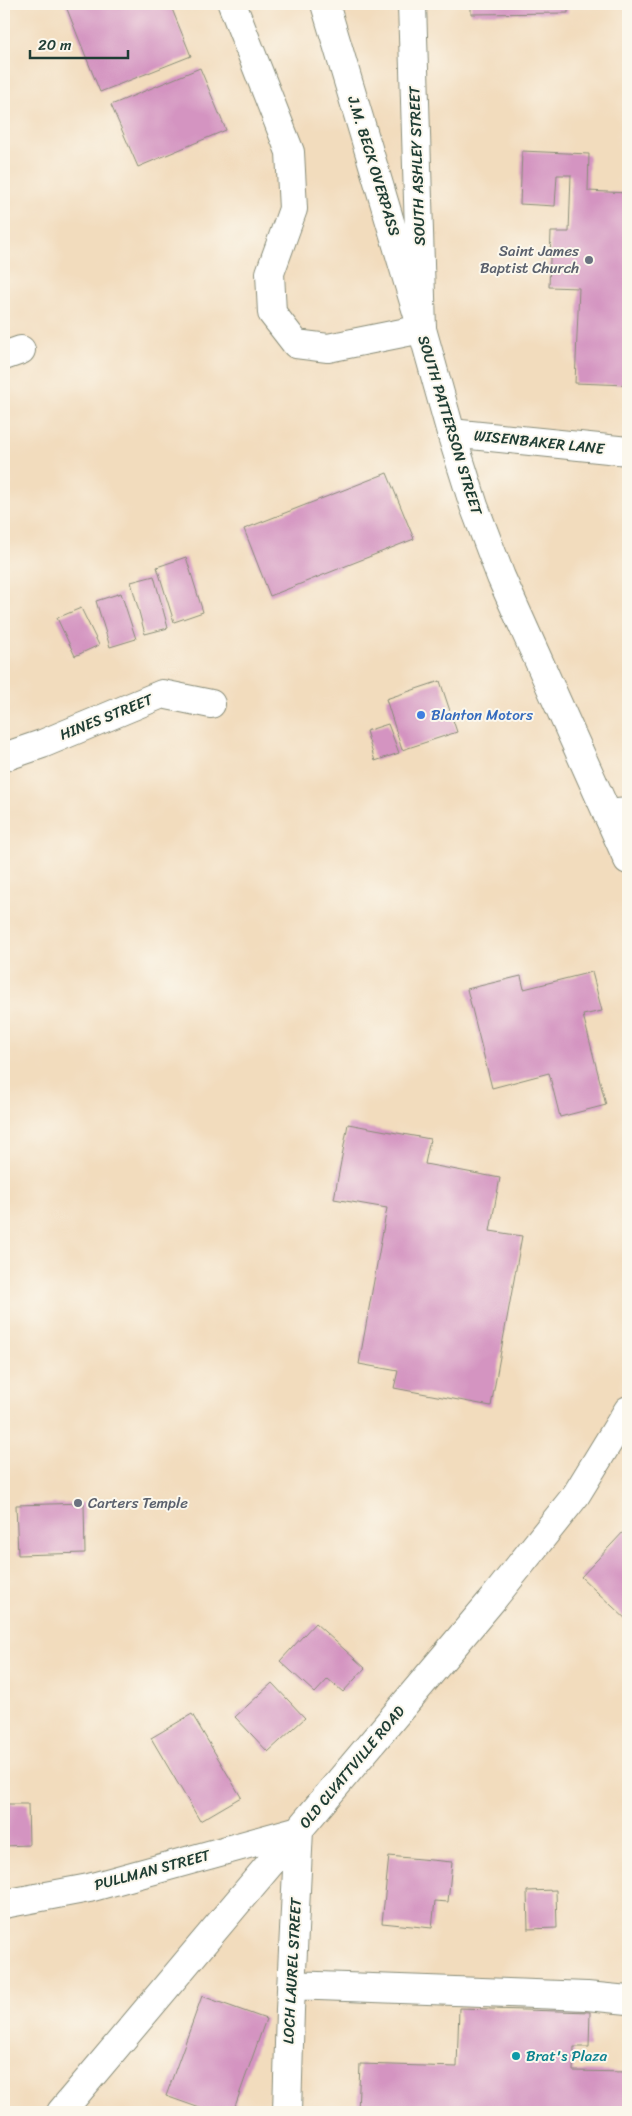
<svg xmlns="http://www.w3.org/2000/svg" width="632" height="2116" font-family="Sriracha,sans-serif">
	<rect width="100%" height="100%" fill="#fbf7ec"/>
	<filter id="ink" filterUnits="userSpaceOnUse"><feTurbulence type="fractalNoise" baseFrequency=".02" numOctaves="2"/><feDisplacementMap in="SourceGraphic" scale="10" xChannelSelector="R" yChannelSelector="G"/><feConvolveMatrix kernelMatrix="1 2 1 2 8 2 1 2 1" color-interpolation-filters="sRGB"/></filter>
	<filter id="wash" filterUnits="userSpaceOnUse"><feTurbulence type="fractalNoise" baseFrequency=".0096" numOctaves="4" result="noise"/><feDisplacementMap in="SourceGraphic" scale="20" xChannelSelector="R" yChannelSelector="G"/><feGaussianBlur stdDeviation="1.12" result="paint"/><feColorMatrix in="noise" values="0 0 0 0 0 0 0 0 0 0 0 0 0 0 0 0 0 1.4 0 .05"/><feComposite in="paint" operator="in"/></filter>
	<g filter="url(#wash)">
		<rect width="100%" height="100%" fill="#f2dcbd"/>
		<g id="blocks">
			<path fill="#d494c1" d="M65 4H170L191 56 100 92Z
				M471 4H568V13L471 14Z
				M200 68 226 130 138 167 111 105Z
				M522 151 589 154 588 191 628 193V385L575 383 579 288 549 287 551 232H569L571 175H557L555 206 520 204Z
				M387 473 414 539 270 596 244 529Z
				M186 557 203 612 174 622 157 567Z
				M154 576 168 628 145 634 131 582Z
				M121 593 136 639 110 647 96 601Z
				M81 608 99 645 75 656 57 618Z
				M440 681 457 732 402 750 386 699Z
				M388 724 399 753 375 761 366 731Z
				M592 972 602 1011 583 1015 606 1105 560 1117 549 1073 492 1088 467 989 521 976 524 989Z
				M348 1124 430 1139 425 1164 500 1178 490 1231 522 1236 491 1406 394 1388 398 1371 359 1364 387 1208 334 1199Z
				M84 1503 85 1553 18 1555 16 1505Z
				M625 1530 628 1533V1621L581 1577Z
				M315 1623 365 1668 343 1692 328 1679 315 1693 280 1661Z
				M272 1683 305 1718 268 1752 235 1717Z
				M192 1714 241 1797 200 1821 151 1738Z
				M4 1804H28L29 1845 4 1846Z
				M389 1856 452 1862 448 1902 435 1901 432 1928 382 1923Z
				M556 1890 557 1928 528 1929 527 1891Z
				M202 1996 266 2019 233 2112H211L166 2096Z
				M459 2008 590 2012 589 2047H574L573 2071 628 2072V2112H358L360 2064 457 2067Z"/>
		</g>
	</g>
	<g filter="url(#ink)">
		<use href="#blocks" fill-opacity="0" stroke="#888c78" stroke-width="1"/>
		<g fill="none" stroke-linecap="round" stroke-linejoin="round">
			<defs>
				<path id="minor" d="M232 4 290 152 293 209 270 273 272 313 296 344 328 348 422 329 412 4
					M4 356 21 350
					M451 433 628 451
					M4 757 42 744 162 694 211 704
					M607 814 628 812
					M4 1904 89 1888 299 1830 290 2010 287 2112
					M291 1985 587 1996 628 2000
					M61 2112 493 1599 576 1495 628 1410"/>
				<path id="major" d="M325 4 422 329 451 433 474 506 501 577 628 860"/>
			</defs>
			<use href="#minor" stroke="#888c78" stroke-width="30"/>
			<use href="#major" stroke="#888c78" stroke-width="30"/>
			<use href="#minor" stroke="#fff" stroke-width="28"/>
			<use href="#major" stroke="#fff" stroke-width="28"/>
		</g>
	</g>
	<g fill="#6b7280" stroke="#fbf7ec" stroke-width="2">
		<circle cx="589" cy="260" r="5"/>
		<circle cx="78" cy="1503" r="5"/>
	</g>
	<circle fill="#3f7fe0" stroke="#fbf7ec" stroke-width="2" cx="421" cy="715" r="5"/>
	<circle fill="#0f9aa8" stroke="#fbf7ec" stroke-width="2" cx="516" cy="2056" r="5"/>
	<g text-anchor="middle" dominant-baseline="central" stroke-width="4" stroke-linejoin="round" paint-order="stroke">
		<g font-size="15" fill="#1f3d34" stroke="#fbf7ec">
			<text transform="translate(374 166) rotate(73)">J.M. BECK OVERPASS</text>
			<text transform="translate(417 166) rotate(-92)">SOUTH ASHLEY STREET</text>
			<text transform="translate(450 425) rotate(73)">SOUTH PATTERSON STREET</text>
			<text transform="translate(539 442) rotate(6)">WISENBAKER LANE</text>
			<text transform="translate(106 717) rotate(-22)">HINES STREET</text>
			<text transform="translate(352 1767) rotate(-50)">OLD CLYATTVILLE ROAD</text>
			<text transform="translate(152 1870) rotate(-15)">PULLMAN STREET</text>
			<text transform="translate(292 1971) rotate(-87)">LOCH LAUREL STREET</text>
		</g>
		<g font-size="15" fill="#5b616d" stroke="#fbf7ec" text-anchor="end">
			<text x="579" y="251">Saint James<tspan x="579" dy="17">Baptist Church</tspan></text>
			<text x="88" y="1503" text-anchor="start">Carters Temple</text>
		</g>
		<g font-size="15" fill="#366cbe" stroke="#fbf7ec" text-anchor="start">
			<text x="431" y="715">Blanton Motors</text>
		</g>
		<g font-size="15" fill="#0d838f" stroke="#fbf7ec" text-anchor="start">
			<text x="526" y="2056">Brat's Plaza</text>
		</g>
	</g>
	<rect width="632" height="2116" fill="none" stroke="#fbf7ec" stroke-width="20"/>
	<path d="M30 50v8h98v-8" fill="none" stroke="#1f3d34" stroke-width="2.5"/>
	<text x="38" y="50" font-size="15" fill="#1f3d34" stroke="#fbf7ec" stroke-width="4" paint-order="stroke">20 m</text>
</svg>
